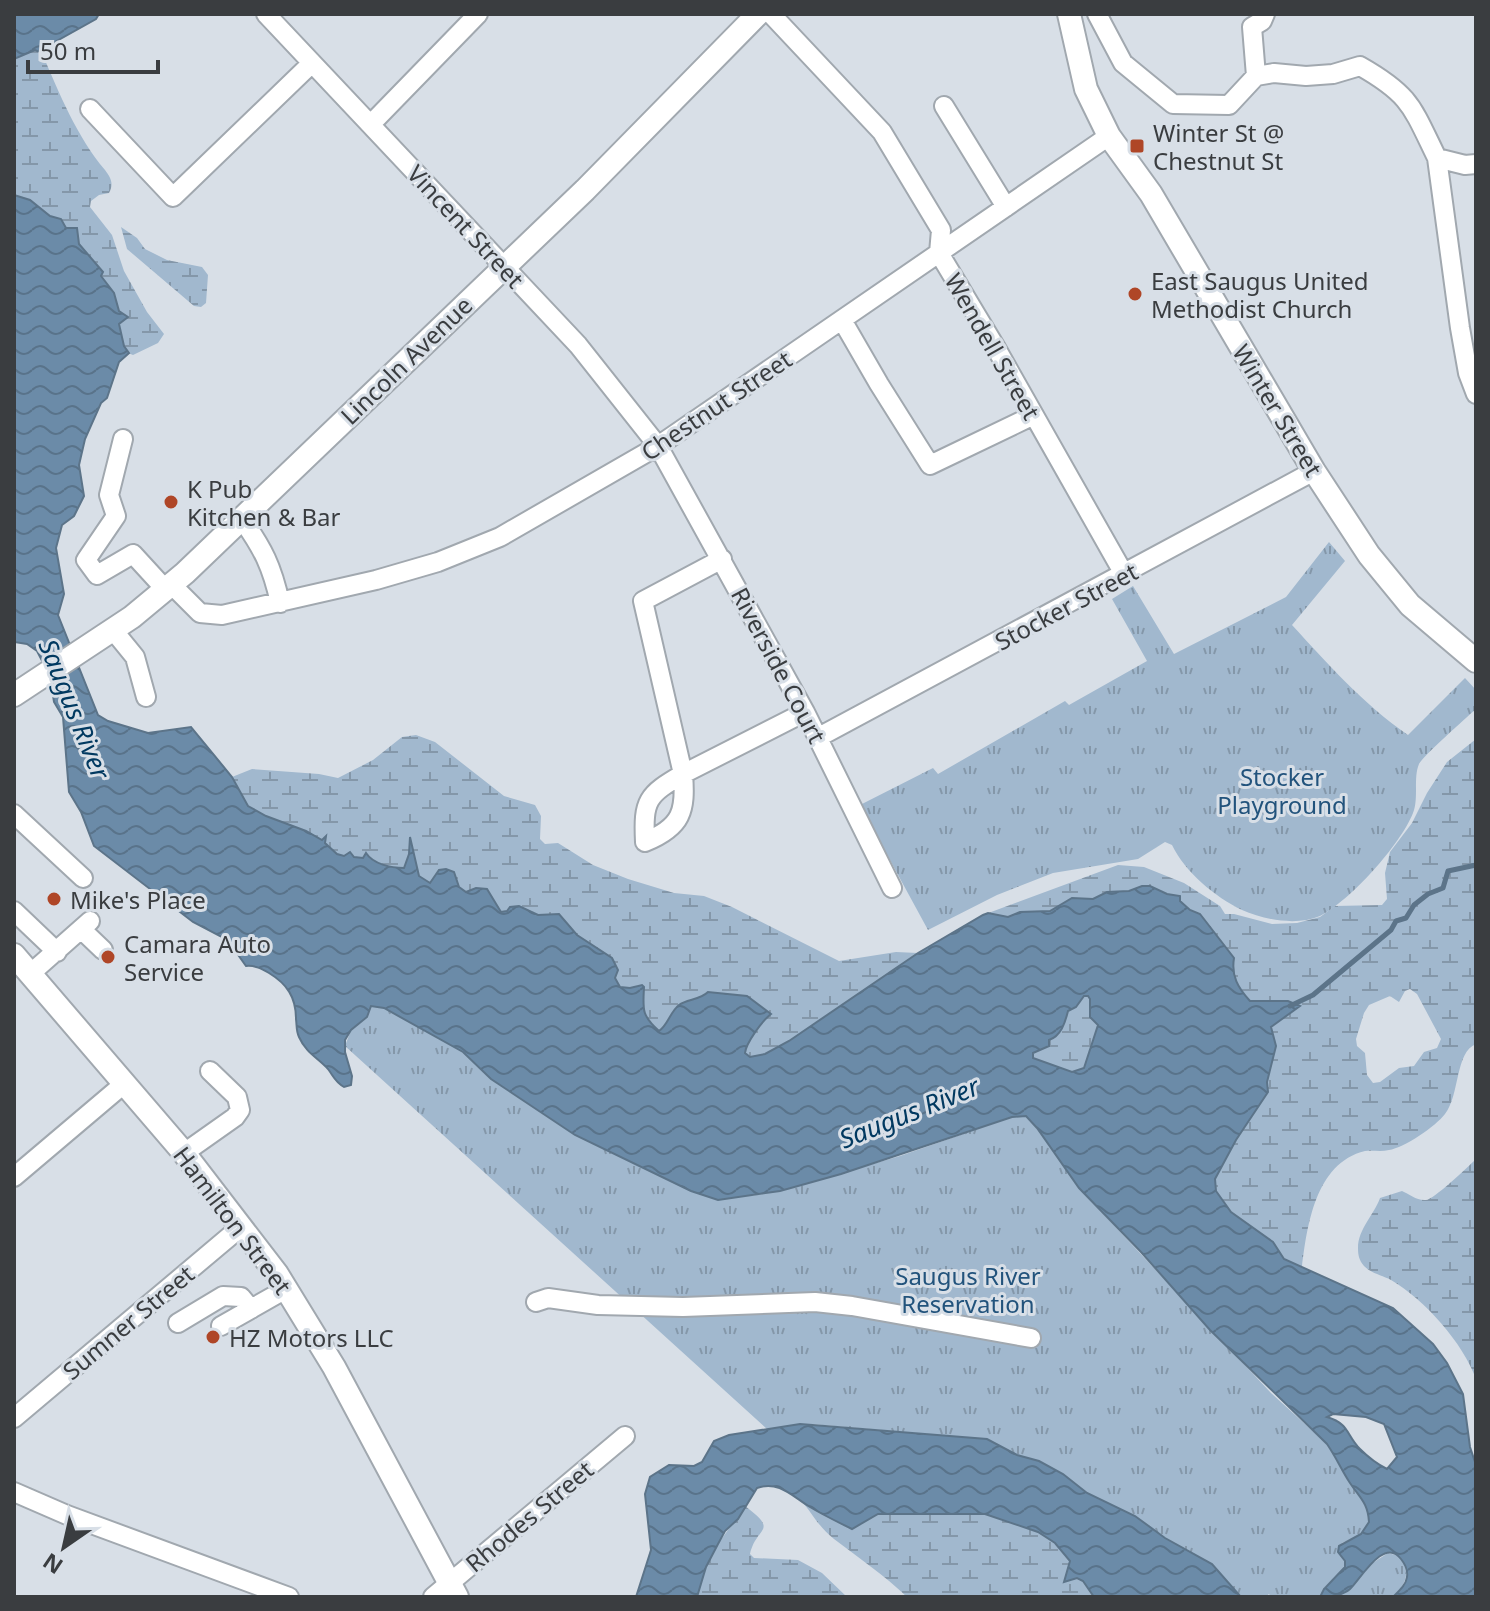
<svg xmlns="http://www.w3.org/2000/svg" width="1490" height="1611" font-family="'Noto Sans',sans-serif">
	<defs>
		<pattern id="wetland-marsh" width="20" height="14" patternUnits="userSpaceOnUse" patternTransform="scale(2)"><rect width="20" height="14" fill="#a1b8ce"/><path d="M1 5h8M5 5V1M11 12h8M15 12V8" fill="none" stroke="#8497a9"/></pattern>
		<pattern id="park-tufts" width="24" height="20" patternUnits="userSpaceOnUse" patternTransform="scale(2)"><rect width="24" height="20" fill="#a1b8ce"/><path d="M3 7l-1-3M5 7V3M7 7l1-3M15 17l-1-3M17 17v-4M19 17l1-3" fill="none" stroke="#8497a9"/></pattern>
		<pattern id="water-waves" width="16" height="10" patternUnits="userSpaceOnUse" patternTransform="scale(2)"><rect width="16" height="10" fill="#6b8ba8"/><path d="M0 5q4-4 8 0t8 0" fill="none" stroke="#59738a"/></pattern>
	</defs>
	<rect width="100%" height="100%" fill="#d8dfe7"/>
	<path fill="url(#wetland-marsh)" fill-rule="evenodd" d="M14 14H99L96 19 59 39 52 48 42 53C59 93 77 137 105 170 111 178 114 184 109 193L99 195 91 201 90 207 112 235 124 271 147 312 164 334 158 343 133 355 14 307Z
		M121 227 137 238 145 249 167 260 202 267 208 275 206 303 201 307 194 306 127 249Z
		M191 727 232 777 252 769 319 774 338 778 373 760 402 737 416 735 435 742 504 796 535 805 541 816 540 839 545 844 558 843 593 865 628 879 674 893 704 896 732 907 839 961 896 952 918 953 983 915 1118 865 1144 867 1184 883 1220 906 1225 914H1234L1272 924 1297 923 1320 917 1335 906 1382 905 1387 899 1385 873 1390 852 1412 823 1427 793 1447 762 1476 739V1044C1455 1052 1460 1095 1445 1114 1436 1126 1404 1148 1389 1150 1381 1152 1373 1150 1365 1151 1315 1163 1307 1227 1302 1267L1258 1250 1095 1077 789 1101 376 882 129 764 187 732ZM1410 989 1417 994 1441 1039 1437 1048 1424 1052 1414 1066 1399 1068 1380 1082 1373 1083 1367 1075 1365 1053 1357 1046 1356 1039 1364 1013 1369 1005 1390 996 1399 1002 1405 991Z
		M1476 1159V1379C1463 1343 1425 1300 1391 1280 1382 1275 1372 1274 1364 1266 1359 1260 1358 1255 1358 1248 1358 1229 1374 1215 1380 1198L1402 1191C1409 1194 1417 1201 1426 1200 1433 1200 1468 1167 1476 1159Z
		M768 1485 1019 1517 1137 1597H907C884 1575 859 1558 834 1539 807 1518 809 1492 768 1485Z
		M745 1506C780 1532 756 1526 750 1554L754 1558 798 1560 822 1573 847 1597H697L706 1567 718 1544Z"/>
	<path fill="url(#park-tufts)" d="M1329 542 1345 561 1292 625C1328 664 1363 704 1408 735L1465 678 1476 690V709C1466 718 1423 756 1419 764 1413 778 1419 798 1413 813 1401 844 1350 901 1320 916 1297 926 1264 920 1242 910 1215 897 1185 872 1172 845L1165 842 1138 859 1053 873 997 895 928 930 860 805 933 768 938 774 1065 701 1069 705 1147 661 1112 599 1133 586 1174 654 1286 597Z
		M371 1006 384 1008 463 1052 491 1079 575 1135 691 1191 750 1196 780 1191 900 1156 1012 1117 1026 1116 1037 1128 1079 1188 1271 1393 1327 1444 1342 1466 1349 1482 1366 1503 1368 1511 1369 1522 1365 1529 1361 1534 1342 1543 1340 1555 1345 1561V1567L1324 1588 1320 1597H1275L1268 1594 1269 1597H1241L1212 1564 1165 1538 1135 1516 1087 1493 1063 1474 1039 1461 1017 1455 987 1439 811 1424 767 1429 345 1046 351 1030 367 1017Z
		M1388 1553 1399 1556C1411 1572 1407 1583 1393 1597H1333L1348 1591 1362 1570Z"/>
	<path fill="url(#water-waves)" stroke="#5c7489" stroke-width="2" fill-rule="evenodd" d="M14 14H99L96 19 55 42 52 48 42 53 35 50 14 59Z
		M14 195 30 200 50 216 61 219 66 228H77L79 244 103 272 101 276 114 293 119 311 128 317 119 324 124 346 129 353 119 362 107 398 101 403 85 439 79 465 84 496 74 516 62 525 56 548 64 594 58 615 98 715 108 721 148 733 191 727 232 777 248 806 266 816 306 831 322 840 326 836 325 843 337 854 344 856 350 852 354 857 363 858 366 853C373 864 391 868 404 868L409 854 410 837 419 876 430 883 439 870 446 869 454 872 459 887 466 892 476 888 487 889 501 912 507 911 510 907 519 906 538 915 559 914 577 935 612 958 618 970 615 978 620 987 630 988 642 985 644 987C643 1009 641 1015 659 1031 668 1025 670 1012 679 1005 687 999 700 1000 708 992L747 996 771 1014C762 1021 746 1043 745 1053L750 1057 765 1054 789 1041 918 953 983 915 988 913 1008 917 1020 912 1050 911 1072 898 1093 899 1107 892 1129 891 1142 886H1150L1167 894 1180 896V901L1190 910 1200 914 1234 958C1231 976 1238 988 1250 1001H1288L1300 1006 1271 1027 1276 1046 1267 1082 1268 1092 1236 1140 1215 1179 1216 1191 1231 1212 1273 1242 1284 1259 1393 1308 1433 1344 1447 1363 1463 1394 1470 1447 1476 1465V1597H1393C1399 1591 1406 1585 1407 1577 1408 1570 1405 1564 1401 1559 1384 1536 1360 1580 1350 1589 1342 1596 1330 1597 1320 1597L1324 1589 1345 1567V1561L1338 1552 1339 1546 1361 1534 1369 1522C1368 1503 1360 1498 1350 1483 1342 1471 1336 1457 1327 1444L1210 1330 1141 1252 1079 1188 1037 1128 1026 1116 1012 1117 841 1174 780 1191 718 1200 691 1191 575 1135 491 1079 463 1052 384 1008 371 1006 367 1017 351 1030 345 1040V1052L352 1076 351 1085 344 1087C335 1082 334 1077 328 1069 318 1058 306 1053 299 1037 296 1031 297 1026 296 1019 296 997 287 984 269 973 262 969 255 965 246 966L231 945 222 937 193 922 94 846 81 812 69 792 63 717 54 702 50 676 37 651 27 644 14 642ZM1084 996H1088L1090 999V1017L1098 1025 1084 1068 1072 1072 1033 1058V1053L1049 1046V1040C1061 1036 1065 1023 1068 1011L1076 1007ZM1333 1414 1366 1417 1384 1424 1397 1457 1387 1469C1377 1464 1368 1457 1360 1449 1346 1435 1350 1424 1327 1417Z
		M800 1424 987 1439 1017 1455 1039 1461 1063 1474 1087 1493 1135 1516 1165 1538 1212 1564 1241 1597H1094L1083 1581 1077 1578 1064 1582 1070 1561 1055 1543 1038 1532 985 1514H878L852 1529C838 1522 823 1515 810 1507 793 1497 779 1480 757 1488L738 1519 725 1531 718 1544 706 1567 697 1597H636L651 1550 645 1494 650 1477 669 1465 694 1466 702 1462 714 1441 729 1435Z"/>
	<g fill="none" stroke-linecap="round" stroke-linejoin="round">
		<path stroke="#5c7489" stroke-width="5" d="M1290 1006 1313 995 1391 930 1396 921 1406 918 1414 905 1428 894 1443 888 1448 871 1476 865"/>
		<defs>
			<path id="minor" d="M266 14 578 345 658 446 805 712 892 888
				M771 14 882 132 941 230 939 253 996 348 1124 574
				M1097 14 1123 63 1173 104 1229 105 1256 76 1274 73 1306 76 1333 74 1360 66C1411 95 1412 107 1437 158L1465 165 1476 164
				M1256 76 1252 27 1262 21 1265 14
				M944 106 1006 207
				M90 109 173 197 312 63
				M371 124 478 14
				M1437 158 1460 328 1468 373 1476 394
				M842 320 879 384 930 465 1034 415
				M123 439 109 495 116 516 86 560 97 575 133 554 166 590
				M242 519C263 549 272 566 280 603
				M722 559 643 601 683 774 805 712
				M172 585 200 613 222 615 376 580 438 562 500 537 658 446 1109 136
				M113 630 135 657 146 697
				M817 738 1314 471
				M683 774C686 811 682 827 645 842 643 800 647 795 683 774Z
				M14 814 83 878
				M14 911 57 952
				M81 929 103 950
				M30 974 90 921
				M184 1153 235 1117 240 1110 237 1097 210 1071
				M14 1177 125 1083
				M536 1302 548 1298 598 1305 683 1307 815 1302 852 1306 1031 1338
				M178 1323 223 1296 241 1297 251 1309
				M221 1326 286 1289
				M14 1418 242 1226
				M14 1492 67 1515 289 1597
				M433 1597 625 1436"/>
			<path id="major" d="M1069 14 1086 89 1109 136 1151 194 1314 471 1369 555 1410 605 1476 661
				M14 695 132 617 185 573 585 190 758 14
				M14 955 184 1153 277 1274 334 1367 457 1597"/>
		</defs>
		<use href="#minor" stroke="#a1a8af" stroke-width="22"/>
		<use href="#major" stroke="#a1a8af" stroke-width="26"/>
		<use href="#minor" stroke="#fff" stroke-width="18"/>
		<use href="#major" stroke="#fff" stroke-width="22"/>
	</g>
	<g fill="#af4627" stroke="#d8dfe7" stroke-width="3">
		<rect x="1129" y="138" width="16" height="16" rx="4"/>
		<circle cx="1135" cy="294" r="8"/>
		<circle cx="171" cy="502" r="8"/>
		<circle cx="54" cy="899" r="8"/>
		<circle cx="108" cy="957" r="8"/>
		<circle cx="213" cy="1337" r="8"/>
	</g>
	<g text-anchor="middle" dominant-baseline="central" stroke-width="6" stroke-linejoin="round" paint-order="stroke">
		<g font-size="24" fill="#3a3d40" stroke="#d8dfe7" text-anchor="start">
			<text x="1153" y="132">Winter St @<tspan x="1153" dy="28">Chestnut St</tspan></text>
			<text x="1151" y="280">East Saugus United<tspan x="1151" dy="28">Methodist Church</tspan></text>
			<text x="187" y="488">K Pub<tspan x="187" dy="28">Kitchen &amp; Bar</tspan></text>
			<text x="70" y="899">Mike's Place</text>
			<text x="124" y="943">Camara Auto<tspan x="124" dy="28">Service</tspan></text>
			<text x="229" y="1337">HZ Motors LLC</text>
		</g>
		<g font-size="24" fill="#3a3d40" stroke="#d8dfe7">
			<text transform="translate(466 226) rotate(47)">Vincent Street</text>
			<text transform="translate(993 346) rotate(60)">Wendell Street</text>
			<text transform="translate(406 360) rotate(-44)">Lincoln Avenue</text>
			<text transform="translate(716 405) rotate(-34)">Chestnut Street</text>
			<text transform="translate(1278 410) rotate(59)">Winter Street</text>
			<text transform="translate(1066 606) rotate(-28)">Stocker Street</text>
			<text transform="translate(779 665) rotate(62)">Riverside Court</text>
			<text transform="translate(233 1220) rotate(53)">Hamilton Street</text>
			<text transform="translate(128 1322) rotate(-40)">Sumner Street</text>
			<text transform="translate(529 1516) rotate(-40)">Rhodes Street</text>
		</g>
		<g font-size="24" fill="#22537c" stroke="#d8dfe7">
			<text x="1282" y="776">Stocker<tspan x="1282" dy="28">Playground</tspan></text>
			<text x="968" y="1275">Saugus River<tspan x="968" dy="28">Reservation</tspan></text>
		</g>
		<g font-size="26" font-style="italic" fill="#013960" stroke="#d8dfe7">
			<text transform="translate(75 709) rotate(68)">Saugus River</text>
			<text transform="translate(909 1112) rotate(-22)">Saugus River</text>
		</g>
	</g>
	<rect width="1490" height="1611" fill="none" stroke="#3a3d40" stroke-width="32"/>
	<g transform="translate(64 1547) rotate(214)" stroke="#d8dfe7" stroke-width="6" paint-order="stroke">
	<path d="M0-6L14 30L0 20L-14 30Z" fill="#3a3d40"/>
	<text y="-12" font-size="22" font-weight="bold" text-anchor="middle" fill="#3a3d40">N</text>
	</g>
	<path d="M28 60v12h130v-12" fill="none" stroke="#3a3d40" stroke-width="4"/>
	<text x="40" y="60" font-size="24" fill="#3a3d40" stroke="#d8dfe7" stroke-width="6" paint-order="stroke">50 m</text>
</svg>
